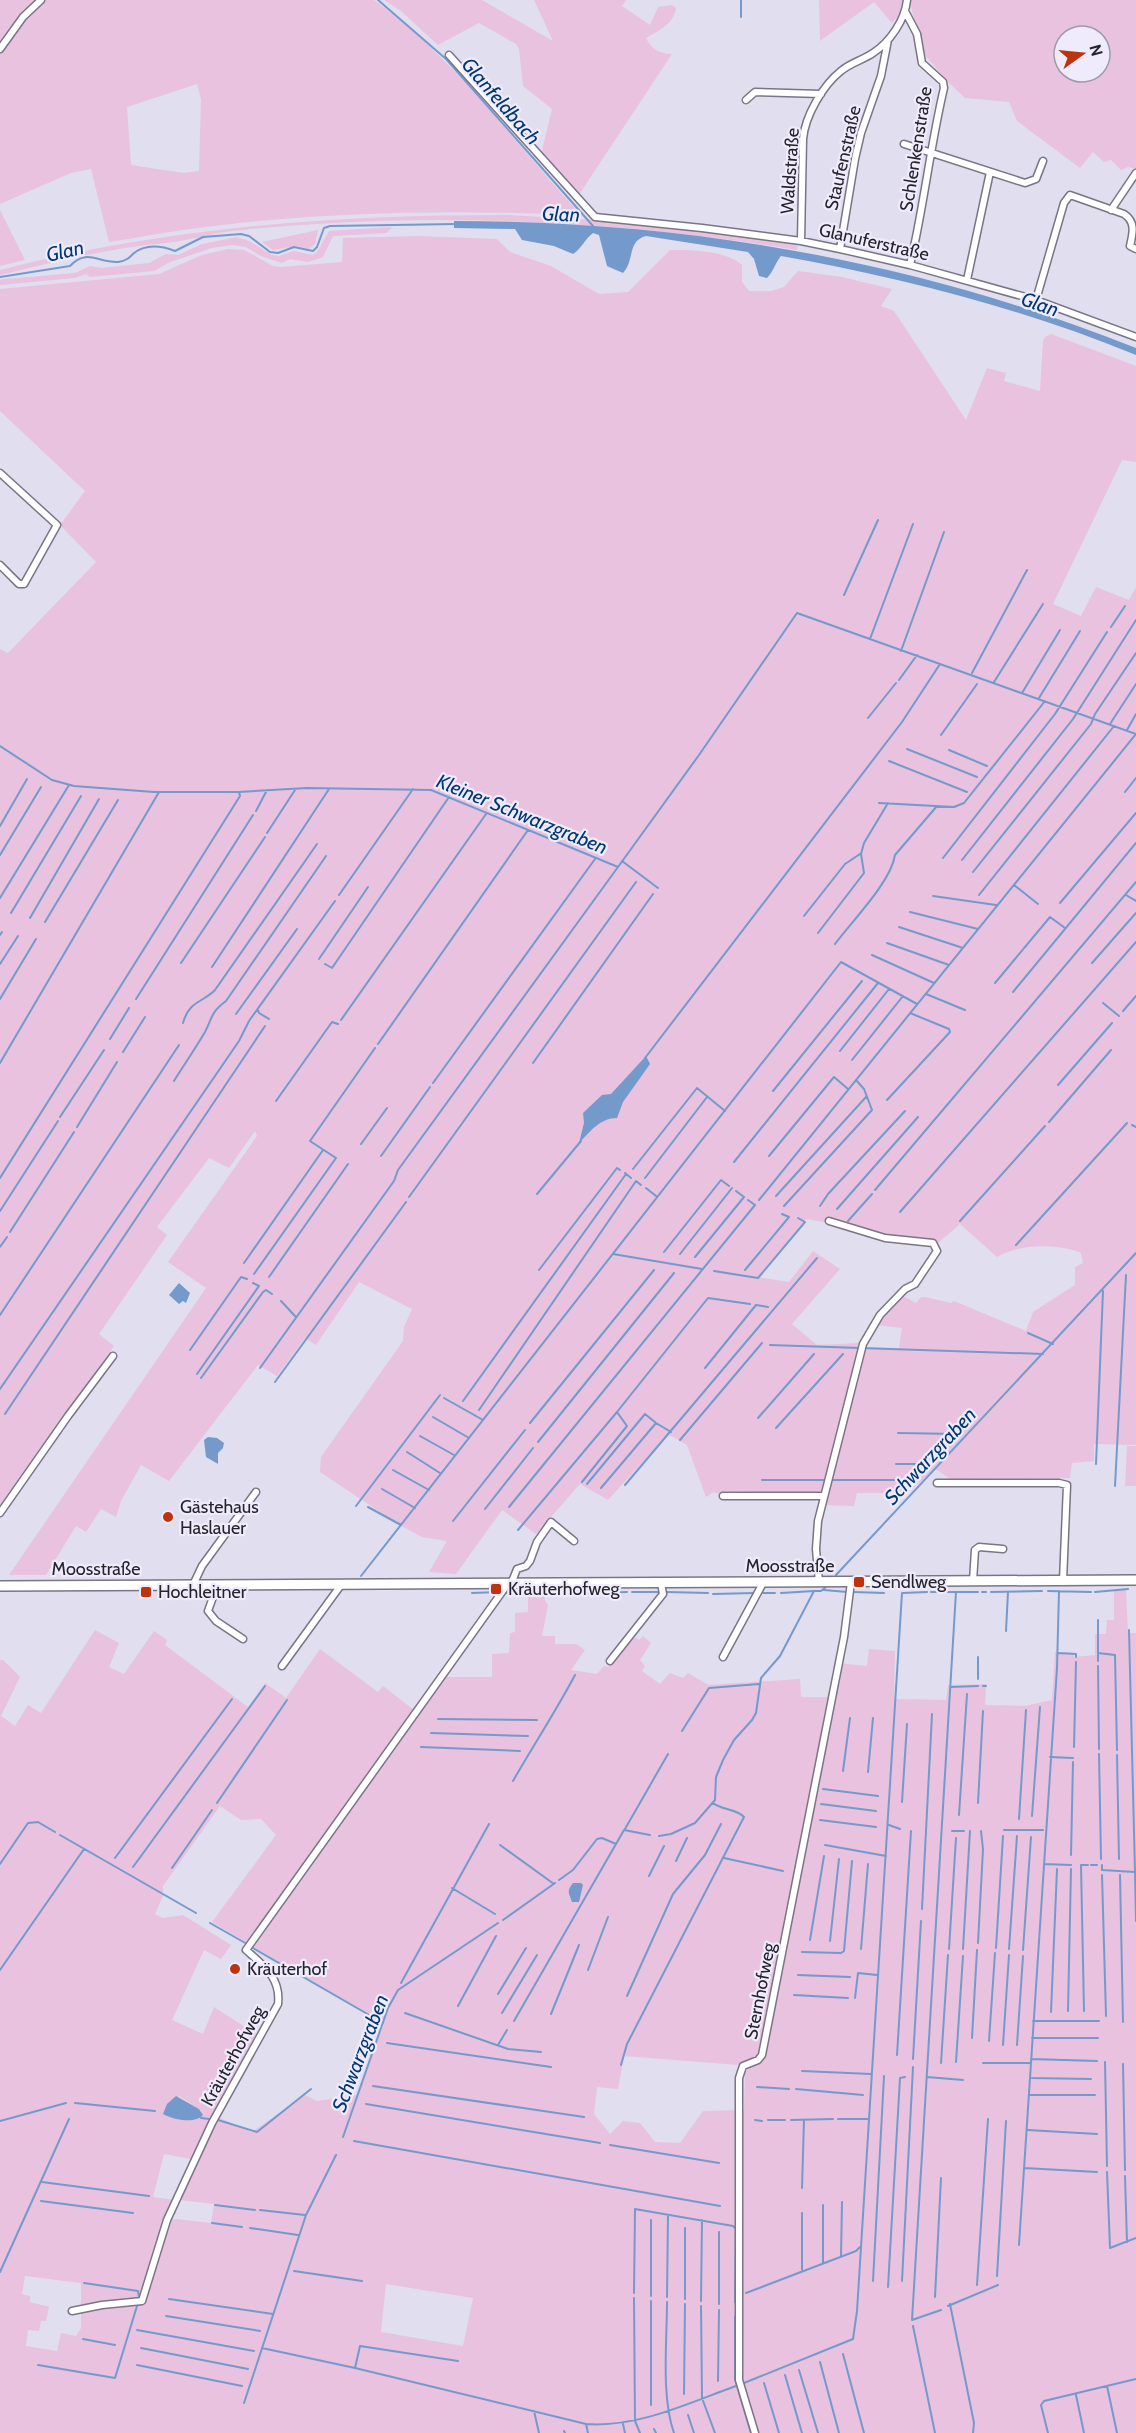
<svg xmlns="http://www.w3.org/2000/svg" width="1136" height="2433" font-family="Cabin,sans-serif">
	<rect width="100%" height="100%" fill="#e1deef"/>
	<path fill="#e8c2de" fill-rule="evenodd" d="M0 0H374C456 59 513 142 581 215 462 210 341 211 222 225 184 229 147 236 109 242L91 169 71 173 0 204ZM197 84 201 99 199 171 184 173 131 165 127 107Z
		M384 0H482L553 41 534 0H626L622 6 650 25 658 7 672 5 676 8C674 24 658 31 646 38 651 49 660 54 672 54L578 196 540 159 552 109 523 86 519 49 516 44 479 23 438 45 401 11Z
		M819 0H905L900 14 892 23 874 2 820 41Z
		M909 0H1136V169L1128 167 1121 170 1111 160 1104 162 1093 152 1080 168 1017 121 1009 102 965 98 950 84 919 48 916 25ZM1064 36H1100V72H1064Z
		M0 210 25 260 0 266Z
		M508 215 614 221 798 242 797 250C611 219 419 211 232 231 209 234 187 241 165 243 109 248 54 262 0 275V270C168 227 335 215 508 215Z
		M393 227 386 233 333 236 323 257 308 262 290 259 282 263 261 256 246 247 232 245 212 248 170 262 154 271 90 277 86 274 75 278 0 285V280L4 279 75 273 90 266 102 268 149 263 166 254 178 255 202 244 237 237 249 241 272 255 279 256 294 251 313 255 317 252 329 231Z
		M318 230 315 244 309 249 296 246 273 250 262 242Z
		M419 236 497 239 510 252 551 266 599 294 628 292 670 250C692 250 725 250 742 265V282L749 291H771L784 287 798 271 842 277 892 289 881 306 894 311 966 420 987 368 1006 373 1004 381 1040 391 1043 341 1045 337 1051 334 1136 366V462L1122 460 1053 604 1081 616 1096 587 1129 600 1136 587V1445L1094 1444V1461L1072 1463 1070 1478 950 1479 936 1469 907 1493H857L854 1506 823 1505 820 1494 726 1491 723 1494 714 1493 715 1491 706 1497 687 1445 668 1434 608 1500 580 1484 536 1534 502 1510 456 1574 429 1572 447 1541 422 1537 398 1524 320 1472 321 1457 403 1341 404 1327 412 1309 359 1282 316 1345 305 1338 277 1376 258 1365 169 1481 141 1465 121 1501 116 1517 101 1509 86 1532 76 1526 46 1575H9L206 1288 168 1262 257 1136 255 1131 229 1168 209 1158 157 1227 167 1235 99 1334 114 1346 0 1510V649L8 653 96 562 60 525 85 491 0 411V289L159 274 202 255 228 249 244 250 273 266 281 267 342 262 343 238ZM806 1219 841 1225 911 1243H938L960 1224 997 1257C1018 1244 1058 1243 1081 1253L1083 1263 1075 1267V1285L1033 1312 1026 1331 954 1301 951 1303 925 1297H921L916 1303 901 1295 875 1325 902 1328 899 1348 866 1347 860 1343 817 1345 792 1324 840 1269 813 1251 789 1282 758 1277Z
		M1127 1446H1136V1486H1125Z
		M1114 1590H1126L1128 1633H1136V2433H0V1660H3L20 1677 1 1716 15 1726 28 1705 41 1713 95 1630 119 1643 109 1667 124 1674 154 1631 167 1640 165 1645 248 1707 265 1683 286 1698 320 1649 378 1692 383 1686 419 1714 446 1677H492V1654L509 1653 510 1633 515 1632V1613L528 1612V1594L544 1595 545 1601 548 1605 542 1636H555V1644H576L585 1650 571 1670 597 1674 604 1666 608 1667 633 1637 640 1640 643 1636 651 1643 640 1660 645 1666 642 1671 660 1684 670 1673 683 1678 688 1673 708 1685 800 1679 801 1697H827L837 1663 867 1666 869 1649 895 1651 894 1699 946 1700 948 1685 986 1684 985 1705 1025 1706 1052 1700 1055 1652 1074 1653V1657L1095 1655V1634H1106L1107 1620H1114ZM220 1806 241 1820 261 1819 276 1835 212 1922 384 2024 356 2095 317 2101 305 2095 252 2132 213 2115 256 2034 214 2007 203 2034 172 2020 204 1950 221 1959 231 1945 183 1915 163 1918 155 1914 163 1896V1886ZM624 2056 751 2066 745 2073 744 2110 703 2111 680 2143 655 2142 640 2123 623 2121 610 2134 594 2114 597 2087 618 2089ZM179 2096 199 2109 202 2111 186 2119 167 2117ZM164 2154 197 2160 179 2200 214 2204 211 2223 167 2218 175 2200 153 2197ZM25 2276 81 2283V2328L76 2336 61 2333 57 2351 26 2346 28 2330 39 2331 41 2321H46L49 2307 30 2302V2296L22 2294ZM386 2284 473 2298 463 2346 381 2332Z"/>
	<path fill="#749acc" d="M454 221C689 221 917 261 1136 348V355C1021 308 903 278 781 256 775 263 774 271 767 278L759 276 754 259 748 252 646 236C627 241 635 260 623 273L607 266 599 235 593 233C585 239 581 249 573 254L554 246 522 240 515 229 454 228Z
		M646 1056 650 1064 623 1102 617 1118C600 1118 591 1131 579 1143L584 1123 583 1113 602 1095 611 1094Z
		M179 1283 190 1293 186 1303 183 1301 179 1304 169 1295Z
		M208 1437 217 1438 224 1443 223 1448 218 1453V1464L206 1457 204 1440Z
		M573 1883H581L583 1885 579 1902H572C569 1892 566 1892 573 1883Z
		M176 2096 199 2109 203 2115C196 2124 173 2120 163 2114L167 2104Z"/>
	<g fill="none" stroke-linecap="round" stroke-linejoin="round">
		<path stroke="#749acc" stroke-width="2" d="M378 0 446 59 593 226
			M741 17V0
			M0 277 70 266C87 248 98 263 118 262 126 261 129 258 134 253 146 244 162 246 175 251L203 237 241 234 249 236 270 252 278 253 294 247 313 251 317 247 324 228 330 226 456 224
			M844 595 878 520
			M1111 627 1125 606
			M870 639 913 524
			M901 651 944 532
			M972 673 1027 570
			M899 680 917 655
			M994 682 1043 604
			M1022 693 1060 630
			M1039 698 1080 631
			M868 718 896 683
			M1110 724 1136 684
			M1127 730 1136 714
			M941 735 977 684
			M0 746 52 780 74 786 154 792H239L307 788 431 790 618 867 699 755 797 613 1136 734
			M907 749 977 777
			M949 750 987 766
			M889 761 967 792
			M1125 792 1136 778
			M879 803 954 807 964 803 1045 701
			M256 811 267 790
			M0 826 27 779
			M267 833 295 790
			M0 855 41 787
			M943 858 1055 714 1107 632
			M962 860 1073 719 1136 620
			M622 861 658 888
			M973 872 1091 724 1095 714 1136 653
			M1014 885 1038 904
			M339 895 413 789
			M979 895 1114 726
			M1126 895 1136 901
			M933 896 996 905
			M0 898 69 785
			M1060 903 1136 813
			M910 912 978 929
			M11 913 81 796
			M804 916 845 864 860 854
			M30 918 99 799
			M45 922 118 800
			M899 927 963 948
			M818 933 864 873 861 854 864 843 888 803
			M0 935 2 932
			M887 943 949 965
			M835 944C852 921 891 882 895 855L937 806
			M872 955 934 983
			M319 959 368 887
			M181 963 265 837
			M1092 963 1136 913
			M0 964 18 936
			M325 964 332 968 449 797
			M212 967 329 789
			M995 983 1050 917 1065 928
			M1013 992 1136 843
			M926 994 965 1010
			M0 999 36 939
			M136 999 253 815
			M1103 1003 1119 1016
			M258 1010 259 1013 269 1019
			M1123 1011 1136 996
			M236 1014 297 929
			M341 1020 486 814
			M183 1023C189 1001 202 1003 215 990L317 844
			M110 1039 129 1008
			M378 1044 528 830
			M840 1051 889 989
			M123 1052 145 1017
			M645 1058 902 722 940 664
			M852 1060 903 996
			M0 1063 159 792
			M533 1063 653 894
			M174 1081C184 1065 195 1049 205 1032 213 1017 210 1013 226 1001L326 856
			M433 1083 595 859
			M1058 1085 1112 1023
			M773 1091 862 981
			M887 1100 950 1032 949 1029 910 1013
			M276 1101 332 1022 338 1024
			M60 1117 104 1050
			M1049 1122 1111 1050
			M1132 1125 1136 1127
			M77 1127 117 1062
			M361 1144 387 1108
			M381 1156 430 1087
			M769 1156 834 1077 848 1089
			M734 1162 878 983
			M633 1169 697 1088 725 1111
			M625 1173 631 1178
			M0 1178 240 796 239 792
			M645 1178 707 1097
			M646 1188 656 1196
			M875 1190 1136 882
			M537 1194 581 1141
			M776 1196 866 1097
			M409 1197 636 882
			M759 1200 1136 734
			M784 1206 872 1110 864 1089 856 1080
			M820 1206 828 1194 905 1111
			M837 1209 918 1117
			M0 1211 58 1121
			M900 1212 1136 942
			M848 1221 872 1194
			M960 1221 1045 1126
			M10 1232 74 1132
			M1016 1245 1127 1123
			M0 1247 7 1237
			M664 1252 721 1180 729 1186
			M613 1254 702 1269
			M680 1254 732 1188
			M695 1257 744 1197 736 1191
			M244 1263 323 1150
			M539 1270 617 1168 620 1170
			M745 1270 789 1217 782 1214
			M714 1271 758 1278 805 1222 798 1218
			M254 1274 336 1158 310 1141 375 1048
			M269 1277 348 1164
			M281 1301 295 1316
			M0 1315 179 1045
			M1028 1333 1053 1344
			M770 1345 1043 1354
			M190 1350 241 1277 247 1279
			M260 1368 394 1181 398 1170 618 867
			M705 1368 756 1305 768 1307
			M197 1374 259 1286 253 1283
			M201 1378 263 1292 266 1290 272 1294
			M275 1382 406 1202
			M0 1389 239 1041 249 1021 335 901
			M444 1398 483 1420
			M463 1401 626 1174
			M479 1410 636 1181 641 1185
			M5 1414 265 1026
			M433 1417 469 1438
			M758 1418 814 1354
			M530 1423 654 1270
			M776 1428 843 1354
			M898 1433 958 1434
			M420 1436 454 1455
			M680 1440 762 1343
			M538 1442 674 1273
			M407 1452 440 1473
			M896 1464H932
			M1096 1464 1103 1291
			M393 1470 429 1490
			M762 1480H826
			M832 1480H916
			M582 1482 627 1426 617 1412
			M587 1484 645 1414 656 1423
			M625 1485 817 1258
			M1115 1486 1126 1275
			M601 1488 656 1423 671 1432
			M382 1489 415 1508
			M356 1506 440 1395
			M368 1507 401 1525
			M509 1507 755 1205 748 1200
			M485 1509 533 1448
			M453 1521 525 1430
			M518 1530 617 1412 708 1298 750 1304
			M836 1575 1136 1253
			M361 1576 841 962 917 1004
			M824 1590 847 1592
			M1048 1591 1091 1592
			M632 1592H661
			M667 1592 708 1593
			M853 1592 884 1593
			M931 1592H978
			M982 1592H986
			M991 1592 1042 1591
			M1095 1592 1128 1589
			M472 1593 499 1592
			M506 1593H513
			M522 1593 560 1594
			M763 1593H775
			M781 1593 814 1591
			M903 1593 927 1592
			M570 1594 627 1592
			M713 1594 755 1593
			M1098 1620V1661
			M1129 1630 1135 1872
			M1006 1631 1008 1592
			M1058 1653 1076 1654V1657
			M1098 1653 1115 1655 1117 1750
			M978 1657V1679
			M1098 1666 1099 1749
			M983 1686H986
			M951 1687 978 1686
			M438 1719 537 1720
			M682 1731 709 1688 759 1684
			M431 1733 528 1736
			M421 1747 520 1751
			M1074 1747 1076 1662
			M1099 1754 1101 1859
			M1117 1755 1119 1859
			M1050 1757 1073 1758
			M843 1771 850 1718
			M868 1772 873 1718
			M513 1781C533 1746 556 1711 575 1675
			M823 1789 878 1796
			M902 1802 907 1724
			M217 1803 287 1700
			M978 1803 983 1711
			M821 1804 876 1811
			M959 1815 967 1694
			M1032 1816 1040 1707
			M1019 1819 1026 1710
			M820 1820 876 1827
			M889 1825 900 1829
			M625 1829 668 1754
			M1004 1830H1043
			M952 1831H964
			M60 1835 196 1913
			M659 1836 671 1834 695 1823 715 1800 716 1777 723 1760 734 1740 752 1720 756 1713 761 1678 780 1656 814 1591H821L826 1587
			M500 1845 554 1884
			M825 1845 886 1856
			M1071 1855 1073 1762
			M115 1858 232 1699
			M724 1858 783 1871
			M676 1861 687 1838
			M0 1864 28 1823 38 1822 55 1832
			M1044 1864 1071 1865
			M1091 1865H1097
			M1102 1865V1870L1135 1872 1136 1921
			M133 1867 265 1686
			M172 1868 212 1810
			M1102 1875 1106 2016
			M1120 1875 1123 2022
			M649 1876 664 1846
			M559 1880 573 1870 597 1839 602 1838 616 1844 624 1830 650 1835
			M452 1888 495 1914
			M922 1909 932 1714
			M503 1920 555 1883
			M210 1923 247 1944
			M810 1940 824 1856
			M830 1941 839 1859
			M978 1943 983 1849 981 1831
			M253 1948 383 2023
			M996 1948 1003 1836
			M861 1949 868 1864
			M949 1949 956 1838
			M963 1949 970 1831
			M1009 1949 1017 1836
			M1023 1950 1031 1837
			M802 1952 841 1953 844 1951 852 1861
			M0 1970 84 1849
			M588 1970 608 1917
			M798 1975 850 1977
			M401 1983 489 1824
			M498 1994 526 1948
			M794 1995 848 1998
			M627 1996 673 1894 705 1855 721 1824
			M855 1998 858 1973 877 1975
			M458 2006 496 1936
			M1068 2011 1071 1869
			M1084 2011 1081 1865H1088
			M1051 2012 1057 1869
			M405 2013 508 2049 541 2052
			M502 2013 537 1955
			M551 2014 579 1945
			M514 2021 616 1844
			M1033 2021H1099
			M972 2038 977 1950
			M1032 2038H1098
			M989 2041 995 1953
			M387 2043 551 2067
			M498 2045 507 2030
			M1003 2045 1009 1955
			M1017 2045 1023 1956
			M897 2055 911 1831
			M913 2059 921 1921
			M1031 2059 1097 2061
			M956 2062 963 1956
			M1105 2062 1107 2166
			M941 2063 948 1955
			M983 2063H1031
			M1123 2064 1125 2170
			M621 2065 627 2044 744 1817C737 1809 721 1810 713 1803
			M802 2071 871 2074
			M927 2077 963 2080
			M1031 2078 1091 2079
			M373 2086 584 2117
			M757 2087 789 2089
			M796 2089 863 2095
			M1029 2095H1095
			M75 2103 155 2111
			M366 2104 600 2143
			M201 2118 209 2119
			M838 2119H868
			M218 2120 257 2132 311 2089
			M755 2120 762 2121
			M768 2120H785
			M791 2120 833 2119
			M0 2121 66 2103
			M1028 2130 1097 2134
			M343 2137 388 2008 398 1990 498 1923
			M354 2141 720 2206
			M610 2145 719 2163
			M1024 2168 1097 2172
			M1107 2172 1110 2248 1136 2238
			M1125 2176 1127 2242
			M42 2182 149 2196
			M802 2188 804 2120
			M41 2201 133 2213
			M215 2205 255 2210
			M823 2205V2263
			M260 2210 305 2215
			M651 2220V2296
			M212 2223 242 2227
			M250 2228 298 2235
			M685 2228V2299
			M719 2232V2304
			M1019 2245 1057 1668 1059 1591
			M841 2257 842 2202
			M802 2270V2213
			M294 2271 362 2281
			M0 2272 69 2119
			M997 2276 1006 2121
			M873 2281 884 2076
			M902 2281 913 2067
			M84 2283 138 2291 139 2297
			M977 2285 988 2119
			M888 2287 900 2078 905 2077
			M634 2293 635 2209 733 2226 736 2229 735 2302
			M746 2293 856 2251 860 2247
			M667 2297 668 2215
			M935 2297 941 2178
			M634 2298 635 2421 640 2433
			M169 2299 273 2314
			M651 2301V2405
			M701 2301 702 2220
			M667 2302C667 2341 661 2397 674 2433
			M950 2304 974 2423 973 2433
			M701 2306 702 2398 715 2433
			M948 2306 998 2285
			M941 2310 912 2320 956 1592
			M166 2316 260 2331
			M735 2317V2379L751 2433
			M913 2326 935 2433
			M137 2330 254 2351
			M83 2339 115 2345
			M141 2348 248 2369
			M262 2348 355 2368 586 2424C638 2428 688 2403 736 2386
			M843 2354 864 2433
			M820 2362 839 2433
			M38 2365 115 2378 137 2306
			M137 2365 242 2386
			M355 2368 360 2346 458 2361
			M799 2370 818 2433
			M785 2375 802 2433
			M718 2381 719 2310
			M764 2383 779 2433
			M1107 2386 1117 2433
			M744 2388V2383L853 2339 857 2311 902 1593
			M684 2394 685 2304
			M1076 2395 1084 2433
			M244 2403 306 2215 336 2155
			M534 2411 539 2433
			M688 2415 694 2433
			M586 2424 588 2433
			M623 2424 625 2433
			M654 2429 656 2433
			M564 2431 565 2433
			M1048 2433 1041 2405 1044 2401 1136 2379"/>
		<defs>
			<path id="street" d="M906 13 917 34 922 63 943 82 944 88C930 147 924 206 910 265
				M0 49 23 17 41 0
				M449 55 595 217 702 228 801 241 840 249 910 265 1036 300 1136 337
				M746 100 755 92 821 94
				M904 144 1025 183 1036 179 1043 161
				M1111 210 1136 173
				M801 241 803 139C805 116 823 85 841 71 850 63 863 60 873 53 890 42 905 20 907 0
				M840 249 855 159 861 133 881 76 888 40
				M967 280 990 172
				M1036 300 1064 203 1070 195 1124 214C1136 222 1133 233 1130 246L1136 249
				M0 473 57 525 24 584H19L0 565
				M937 1483H1059L1067 1485 1063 1581
				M723 1496H824
				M0 1513 68 1416 113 1356
				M973 1581 975 1550 979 1547 1003 1549
				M819 1582 816 1549 818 1521 863 1344 880 1315 905 1289 915 1284 937 1251 933 1243 885 1238 829 1221
				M511 1584 517 1569 526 1566 530 1561 537 1542 551 1522 574 1541
				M193 1585 202 1566 256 1492
				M214 1585 213 1597 208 1611 216 1621 243 1639
				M723 1657 763 1583
				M610 1661 663 1594 661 1583
				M282 1666 341 1585
				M72 2311 102 2305 142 2301 167 2220 212 2123 278 2004C281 1978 264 1966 246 1950L507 1585
				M755 2433 739 2380V2078L743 2066 758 2060 762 2055 844 1637 851 1582"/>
			<path id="secondary" d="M0 1586 1136 1580"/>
		</defs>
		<use href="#street" stroke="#797585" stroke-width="9"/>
		<use href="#secondary" stroke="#797585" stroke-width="12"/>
		<use href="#street" stroke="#fff" stroke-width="6"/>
		<use href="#secondary" stroke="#fff" stroke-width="9"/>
	</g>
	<g fill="#bd330d" stroke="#efebfd" stroke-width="2">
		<circle cx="168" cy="1517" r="6"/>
		<rect x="853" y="1576" width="12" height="12" rx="3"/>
		<rect x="490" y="1583" width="12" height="12" rx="3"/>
		<rect x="140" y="1586" width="12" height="12" rx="3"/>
		<circle cx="235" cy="1969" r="6"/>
	</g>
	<g text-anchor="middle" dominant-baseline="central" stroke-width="4.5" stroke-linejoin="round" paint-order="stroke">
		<g font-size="18" fill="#25242a" stroke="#efebfd">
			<text transform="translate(916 149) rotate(-81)">Schlenkenstraße</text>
			<text transform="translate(843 158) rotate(-77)">Staufenstraße</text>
			<text transform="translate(790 171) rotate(-86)">Waldstraße</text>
			<text transform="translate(874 242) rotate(13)">Glanuferstraße</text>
			<text x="790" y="1566">Moosstraße</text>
			<text x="96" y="1569">Moosstraße</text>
			<text transform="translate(760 1991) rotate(-79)">Sternhofweg</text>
			<text transform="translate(233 2056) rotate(-61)">Kräuterhofweg</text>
		</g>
		<g font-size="18" fill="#25242a" stroke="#efebfd" text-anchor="start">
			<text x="180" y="1507">Gästehaus<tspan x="180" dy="21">Haslauer</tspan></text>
			<text x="871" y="1582">Sendlweg</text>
			<text x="508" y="1589">Kräuterhofweg</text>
			<text x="158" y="1592">Hochleitner</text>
			<text x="247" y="1969">Kräuterhof</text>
		</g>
		<g font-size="20" font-style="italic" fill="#013773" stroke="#efebfd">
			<text transform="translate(501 101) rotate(49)">Glanfeldbach</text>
			<text transform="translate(561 214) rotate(2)">Glan</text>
			<text transform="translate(65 251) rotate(-13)">Glan</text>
			<text transform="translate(1040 304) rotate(19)">Glan</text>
			<text transform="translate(522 814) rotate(22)">Kleiner Schwarzgraben</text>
			<text transform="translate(930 1456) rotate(-47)">Schwarzgraben</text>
			<text transform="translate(360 2053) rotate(-69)">Schwarzgraben</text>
		</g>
	</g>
	<g transform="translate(1082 54) rotate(75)"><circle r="28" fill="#efebfd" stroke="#9e9ba9" stroke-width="1.5"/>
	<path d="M0-4.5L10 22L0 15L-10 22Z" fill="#bd330d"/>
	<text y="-9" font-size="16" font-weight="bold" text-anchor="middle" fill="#25242a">N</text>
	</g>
</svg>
